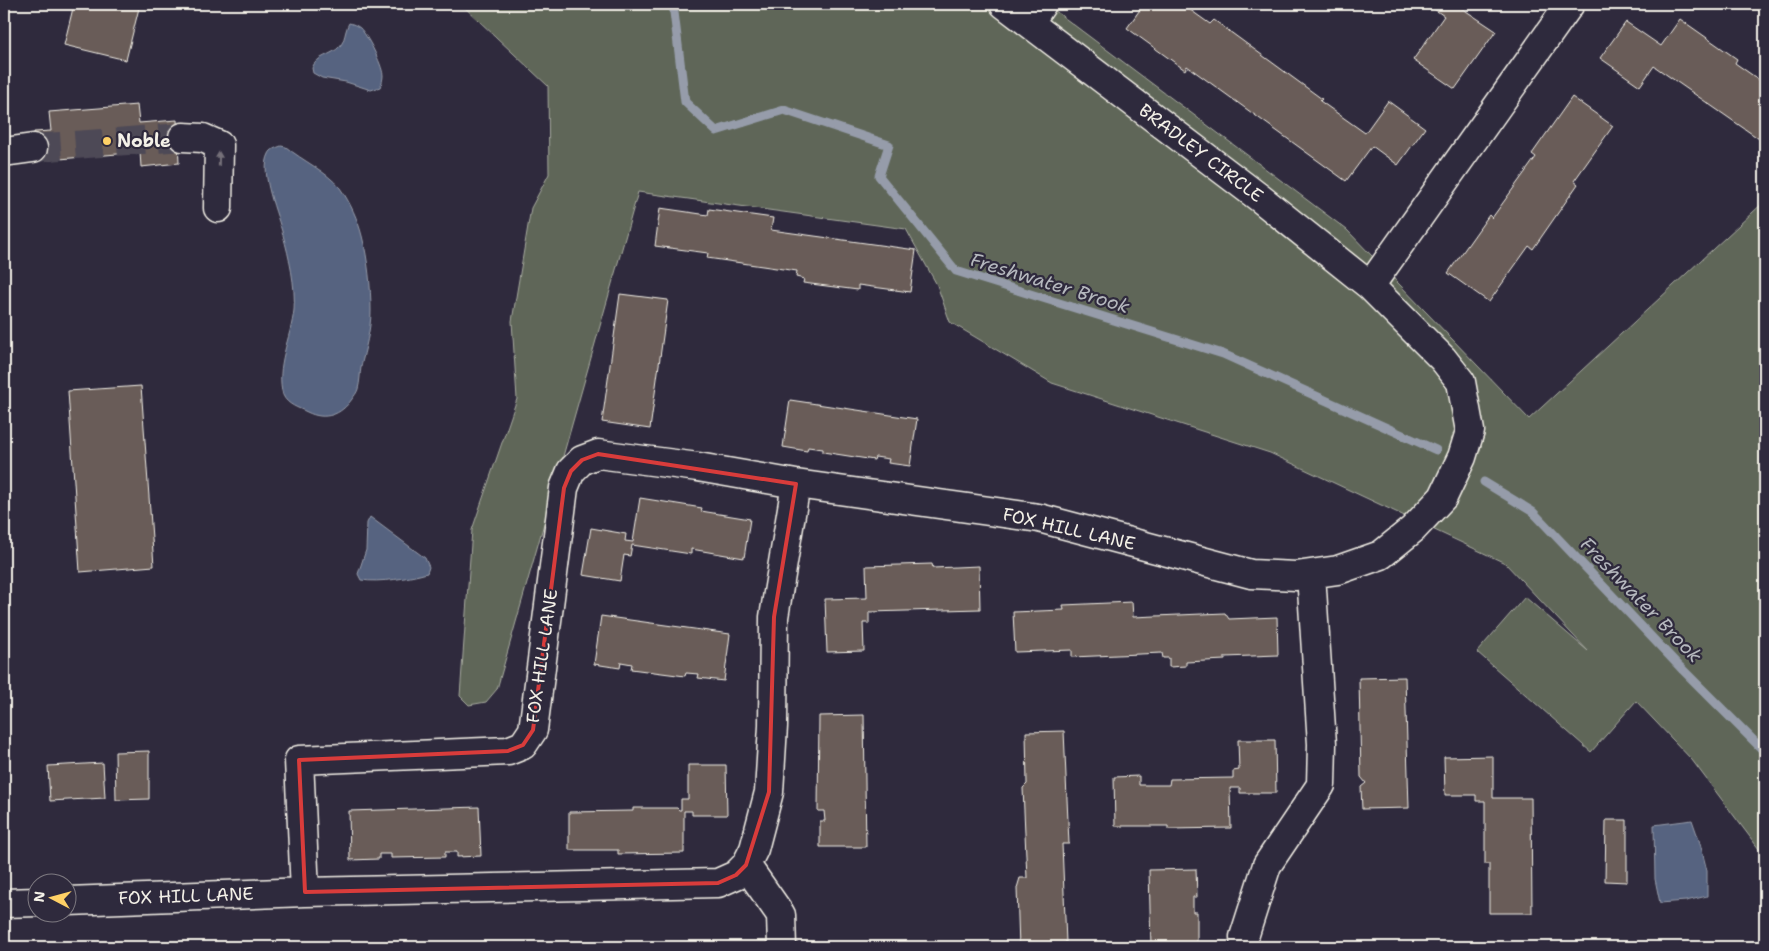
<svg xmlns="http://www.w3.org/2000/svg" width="1769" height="951" font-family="'Shantell Sans',sans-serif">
	<rect width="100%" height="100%" fill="#2f2a3d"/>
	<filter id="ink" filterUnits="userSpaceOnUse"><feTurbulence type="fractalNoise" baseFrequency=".02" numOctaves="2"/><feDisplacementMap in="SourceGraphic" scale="10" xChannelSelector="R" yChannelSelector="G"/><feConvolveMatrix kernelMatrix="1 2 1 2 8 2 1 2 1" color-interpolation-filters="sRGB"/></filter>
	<g filter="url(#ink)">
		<path fill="#5e6659" stroke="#a9aca0" d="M461 4H1046L1347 230 1529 419 1765 201V857L1692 760 1636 701 1591 752 1477 652 1525 597 1588 651 1505 563 1270 453 1052 383 950 322 937 285 906 229 638 192 497 689 486 702 469 705 460 696 472 530 517 399 512 321 531 208 549 174 548 86Z"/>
		<path fill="#576380" stroke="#969caa" d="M349 23C353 24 356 25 360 28 367 35 382 64 383 75 383 79 382 83 380 87L371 90 346 82 322 78 313 73 312 68C317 55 332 56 340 46 345 41 345 30 349 23Z
			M281 146 286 147C303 161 326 171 340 188 350 202 358 220 362 236 368 259 371 287 371 311 371 330 365 349 361 367 360 374 360 382 358 389 357 393 354 396 352 399 341 415 325 421 307 412 299 408 287 405 283 395 275 367 291 338 294 310 296 287 289 256 283 235 278 215 259 173 269 154 271 149 276 148 281 146Z
			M370 517 425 558 429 567 427 573C410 578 379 583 361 580L358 574 366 550 367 523Z
			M1692 820 1700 843 1707 871V896L1686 901 1660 903 1655 879 1654 825Z"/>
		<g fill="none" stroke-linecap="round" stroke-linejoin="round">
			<path stroke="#969caa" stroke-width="9" d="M673 4 685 102 716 131 784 110 889 145 879 176 956 271 1223 354 1436 450
				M1484 482 1533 512 1680 667 1765 752"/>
		</g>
		<path fill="#695c58" stroke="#f4f1e8" d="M74 4H140L126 60 64 45Z
			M1144 4H1182L1210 24 1214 20 1322 99 1320 101 1365 133 1388 101 1425 128 1398 165 1372 146 1346 181 1187 66 1185 70 1127 28Z
			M1427 4H1462L1460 7 1496 31 1455 89 1413 60 1444 16Z
			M1680 19 1737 59 1735 63 1765 84V143L1654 66 1640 86 1600 58 1626 22 1661 46Z
			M1572 97 1613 126 1574 181 1578 184 1533 249 1529 246 1489 302 1448 273 1489 215 1492 218 1536 157 1532 154Z
			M137 105 139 123 177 120 179 163 141 167 140 152 37 161 34 132 51 131 49 112Z
			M660 208 708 215 709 209 773 218 771 230 916 250 910 292 858 285V290L803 283 804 279 796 277 797 271 707 258 708 253 655 246Z
			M620 294 668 300 650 429 602 422Z
			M141 386 154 566 80 572 68 391Z
			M790 400 917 419 910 466 888 463 889 459 875 457 874 460 823 452V449L808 447 807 451 783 447Z
			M4 490 7 549H4Z
			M640 498 702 508 701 511 750 519 744 558 691 549V554L632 545 630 556 624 555 620 581 583 575 591 528 626 534 625 541 633 542Z
			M932 564 933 568 979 566 980 609 869 612V623H863L864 651 827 652 825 599 867 598 866 566Z
			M1132 602 1133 617 1225 613 1229 619 1277 617 1278 655 1225 657V660L1186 662V666L1169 667V658H1163L1162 653 1072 657V650L1015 652 1013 612 1064 610 1063 605Z
			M601 616 730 634 724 681 698 678 699 674 686 673 685 676 631 669 632 664 621 662 620 668 594 664Z
			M1405 677 1409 808 1362 809 1361 787 1366 783 1361 777 1359 678Z
			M864 715 866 847H820V821H825L824 811H818L819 716Z
			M1064 731 1069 844H1062L1066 943 1059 944V947H1019L1017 888 1020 878H1027L1023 788 1027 784 1026 732Z
			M1238 740H1275L1276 793H1240V788H1230L1231 828 1168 829V826H1115L1114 777 1139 776V785H1169L1170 779 1233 778V771L1239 770Z
			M149 751V799L116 800 115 752Z
			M1493 756V798H1531L1532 913H1489V864H1485V801H1476V795H1445L1444 757Z
			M103 763 105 798 50 801 48 766Z
			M688 765H726L727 815H692V811H684V853L618 854V850H569V812L633 811V808H677L679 810H681V799H688Z
			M479 807 481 856 457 857V852H445V857L391 858V854H379V859L350 860 349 811Z
			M1606 820H1627V882L1605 881Z
			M1196 869 1197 897H1193V912H1197V947H1151L1149 870Z
			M716 945V947H661V946Z
			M725 945H755V947H726Z"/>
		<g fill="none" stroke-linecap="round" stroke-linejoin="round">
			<path stroke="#4d4857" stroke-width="28" stroke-dasharray="28 14" stroke-linecap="butt" d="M33 148 183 137"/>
			<defs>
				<path id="minor" d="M1029 23 1042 4
					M183 137 203 138 219 145 218 208
					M4 152 33 148
					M1370 286 1570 4
					M746 865 781 915 782 947
					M305 892 299 760 508 751 523 745 533 730 564 488 571 471 582 460 598 454 698 467 796 484 1039 518 1251 574 1296 576 1338 570 1381 555 1413 529 1443 497 1462 457 1470 431 1461 382 1443 359 1370 286 1261 199 1004 4
					M68 901 305 892 718 883 736 875 746 865 754 849 769 792 773 726 774 617 796 484
					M4 903 38 902
					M1245 947 1244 937 1267 865 1321 785 1322 744 1311 574"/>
			</defs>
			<use href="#minor" stroke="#f4f1e8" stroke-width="31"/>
			<use href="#minor" stroke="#2f2a3d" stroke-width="28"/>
		</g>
		<defs><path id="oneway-solid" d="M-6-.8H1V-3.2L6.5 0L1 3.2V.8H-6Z" transform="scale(1.25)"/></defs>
		<use fill="#747079" href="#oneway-solid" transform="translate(219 159) rotate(-89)"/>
	</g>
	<path fill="none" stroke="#d93c3b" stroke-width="4" stroke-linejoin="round" d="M598 454 796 484 774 617 769 792 746 865 736 875 718 883 305 892 299 760 508 751 523 745 533 730 564 488 571 471 582 460Z"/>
	<circle fill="#ffd166" stroke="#2f2a3d" stroke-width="2" cx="107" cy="141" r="5"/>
	<g text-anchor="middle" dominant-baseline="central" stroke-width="4.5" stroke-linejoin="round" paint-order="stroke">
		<g font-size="18" font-weight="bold" fill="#f4f1e8" stroke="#2f2a3d" text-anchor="start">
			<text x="117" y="141">Noble</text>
		</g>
		<g font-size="18" fill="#f4f1e8" stroke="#2f2a3d">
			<text transform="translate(1201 153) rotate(37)">BRADLEY CIRCLE</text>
			<text transform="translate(1069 529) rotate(13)">FOX HILL LANE</text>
			<text transform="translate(542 656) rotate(-82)">FOX HILL LANE</text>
			<text transform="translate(186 896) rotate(-2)">FOX HILL LANE</text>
		</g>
		<g font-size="19" font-style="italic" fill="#b5b8be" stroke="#2f2a3d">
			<text transform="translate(1050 283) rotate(17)">Freshwater Brook</text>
			<text transform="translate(1641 600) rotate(46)">Freshwater Brook</text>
		</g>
	</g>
	<rect width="1769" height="951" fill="none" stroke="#2f2a3d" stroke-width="20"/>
	<rect x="10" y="10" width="1749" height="931" fill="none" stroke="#f4f1e8" stroke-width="2" filter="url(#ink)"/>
	<g transform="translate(52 898) rotate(276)"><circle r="24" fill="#2f2a3d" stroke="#7e7a81"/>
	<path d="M0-4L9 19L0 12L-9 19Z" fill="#ffd166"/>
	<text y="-8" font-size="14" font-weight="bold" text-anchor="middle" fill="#f4f1e8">N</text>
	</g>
</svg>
